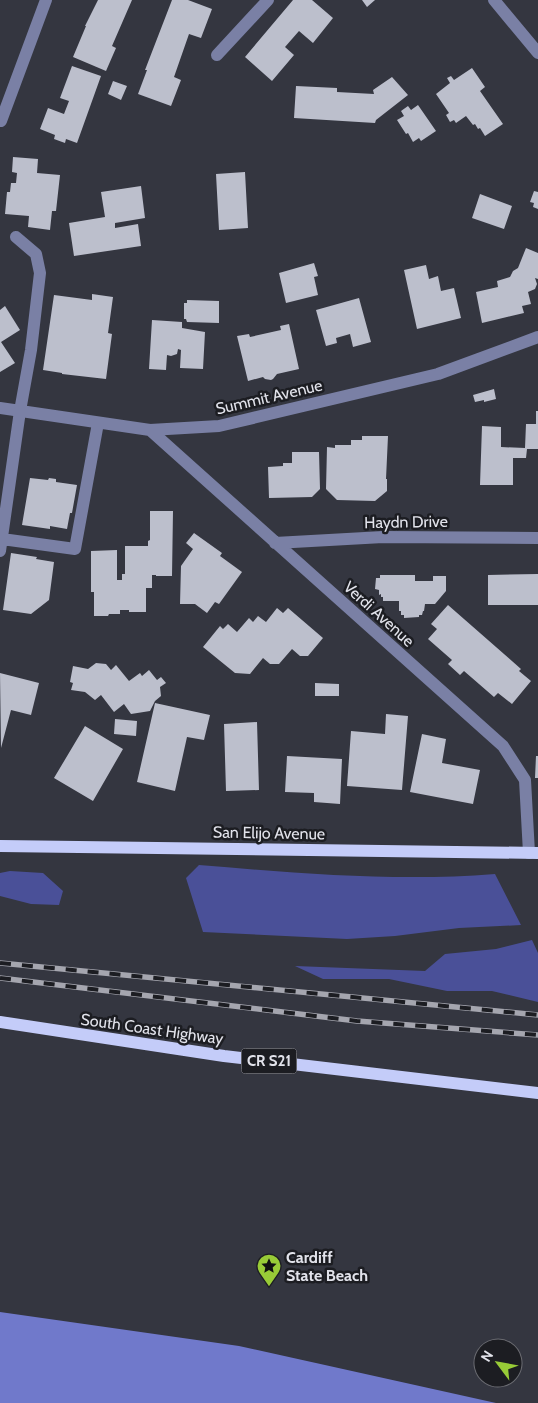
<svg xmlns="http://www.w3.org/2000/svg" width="538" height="1403" font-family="Cabin,sans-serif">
	<rect width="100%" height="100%" fill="#343640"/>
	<path fill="#4a5098" d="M199 865C297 873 396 882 495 874L521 925 459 928 395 936 347 939 203 932 186 878Z
		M10 871 43 873 63 891 59 905 31 904 0 896V873Z
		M532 940 538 953V1002L492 991H447L389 979H323L295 966 425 971 445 954 496 949Z"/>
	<path fill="#7079cb" d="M0 1312 239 1346 496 1403H0Z"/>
	<path fill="#bcbfcc" d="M98 0H132L112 46 116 48 106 71 73 57 86 26H85Z
		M172 0H188L212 9 201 38 189 34 174 77 181 80 171 106 138 94 147 70H145Z
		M293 0H312L333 18 313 43 299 31 285 47 294 55 272 81 245 57Z
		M362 0H375L367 7Z
		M72 66 101 76 77 143 66 139 65 143 54 139 55 135 40 129 48 108 64 114 69 101 60 98Z
		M472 68 485 87 480 91 503 124 485 136 480 128 478 129 475 124 473 125 466 116 456 123 454 120 450 122 446 115 449 113 436 94 450 83 447 78 451 76 454 80Z
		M392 77 408 95 376 120 375 123 294 118 296 86 337 88V92L374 94 373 90Z
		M113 81 127 86 121 100 108 94Z
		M418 105 436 131 421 141 419 138 413 142 408 133 406 134 397 120 404 116 401 111 408 106 411 110Z
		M13 157 38 159 37 173 60 175 56 211H52L50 230 28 227 29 216 5 214 7 192H10L11 183H16L17 173 12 172Z
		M245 172 248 228 219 230 216 174Z
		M141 186 145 218 115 223V228L138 224 141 246 74 256 69 223 105 217 101 192Z
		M534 191 538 192V209L533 207 534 203 530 202Z
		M480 194 512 206 504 229 472 218Z
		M526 248 538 253V279L535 278 537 284 535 289 528 292 531 304 522 306 524 313 482 323 476 292 498 287 497 281 510 277 513 271 518 268Z
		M314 263 318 276 314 277 318 295 286 303 279 273Z
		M426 265 429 279 438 276 441 291 454 288 461 318 417 329 404 270Z
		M92 294 113 297 108 333 112 334 106 379 62 374V373L43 370 54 295 92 300Z
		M359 298 371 342 353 347 350 334 336 338 337 343 326 346 316 310Z
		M187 300 219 301V323L187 322 186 319H184V303H187Z
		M5 306 20 330 1 342 15 363 0 372V310Z
		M152 320 182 322V328L205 332 203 369 180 368 181 350 178 349 177 354 171 356 167 355 166 370 149 369Z
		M289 324 299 369 277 374 273 379 271 380 265 379 263 377 248 381 237 336 249 334 250 337 281 330 280 326Z
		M494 389 496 399 484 402V400L475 402 473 395Z
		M536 411H538V449H527L526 458H513V485H480L482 426 501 427V447L525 448 526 424H536Z
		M362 436H388L386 479H387V491L375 501 337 500 326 489 327 447 335 448V445H351V440H362Z
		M292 452H319L320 489 312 497 269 498 268 467 283 466V463H292Z
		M30 478 48 480 49 478 56 479V482L77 485 72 513H70L67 529 50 526V529L22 525Z
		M150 511H173L172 576H156V575H152V588H146V612H129V610H120V614H109L108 616H94V592H91V551L117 550V580H122V574H125V546H148V541L150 540Z
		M194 533 222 553 220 556 242 572 219 604 215 602 207 613 195 604H180L181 566 193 549 186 543Z
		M11 553 37 557 36 559 54 562 49 600 31 614 3 610Z
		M538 574V605H488V575Z
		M380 575H415V581H433V576H446V591L435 604H425L424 611H423L422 615H419V617L404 618V615H401V611H399V601H383V597H381V594L379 595V590L375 589 376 578H380Z
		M448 605 521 669 519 671 531 681 512 704 498 693 494 697 464 671 460 675 448 664 452 660 428 639 437 629 431 624Z
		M277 608 283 613 288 608 323 638 308 656H300L292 649 279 664H270L263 658 250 674 235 673 203 647 220 626 223 629 228 624 237 632 249 618 253 622 258 616 266 622Z
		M96 663 106 664 111 670 116 665 129 681 140 673 142 676 149 670 157 680 161 677 166 683 160 687 161 696 155 701 150 711 131 714 124 704 114 712 101 695 95 700 85 692 71 690 73 683 70 682 73 666 88 669Z
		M0 673 39 683 31 715 11 710 1 748Z
		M315 683 339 684V696H315Z
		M155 703 210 715 204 740 187 737 175 791 137 782Z
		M386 714 408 716 402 790 347 786 351 731 385 734Z
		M115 719 137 721 136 736 114 734Z
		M257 722 259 790 226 791 224 724Z
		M85 726 123 749 93 801 54 778Z
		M422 734 446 739 442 763 480 770 473 804 410 792Z
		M287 756 342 759 340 804 314 802V793L285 792Z
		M536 756H538V778H535Z"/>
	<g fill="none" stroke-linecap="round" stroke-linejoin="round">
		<path stroke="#7a80a5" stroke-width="12" d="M494 0 538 53
			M217 55 268 0
			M1 121 46 0
			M0 408 150 430 219 426 438 374 538 337
			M150 430 503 746 525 780 529 853
			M2 539 75 549 98 423
			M275 543 383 537 538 538
			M0 551 20 411 31 350 40 273 36 254 16 237"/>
		<path stroke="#c4ccf9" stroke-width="12" d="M0 846 538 853
			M0 1022 224 1056 538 1093"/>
		<defs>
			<path id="rail" d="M0 963 538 1015
				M0 978 357 1021 538 1035"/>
		</defs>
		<use href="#rail" stroke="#a5a6af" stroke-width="5.5"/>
		<use href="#rail" stroke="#1c1d22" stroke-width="4" stroke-dasharray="11" stroke-linecap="butt"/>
	</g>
	<defs>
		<symbol id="sight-pin" viewBox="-11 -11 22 30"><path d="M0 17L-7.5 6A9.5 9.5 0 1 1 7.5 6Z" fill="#98cb37" stroke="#1c1d22"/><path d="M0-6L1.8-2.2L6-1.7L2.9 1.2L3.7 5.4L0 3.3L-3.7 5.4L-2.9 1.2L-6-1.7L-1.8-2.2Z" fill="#111"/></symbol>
	</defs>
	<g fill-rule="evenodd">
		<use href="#sight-pin" x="255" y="1252" width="28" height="38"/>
	</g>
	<g text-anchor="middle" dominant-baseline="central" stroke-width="5" stroke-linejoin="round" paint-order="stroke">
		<rect fill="#1c1d22" stroke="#a7a8af" stroke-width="1" x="241.5" y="1048.5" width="55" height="25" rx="4"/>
		<g font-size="15" font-weight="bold" fill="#e2e3eb">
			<text x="269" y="1061">CR S21</text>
		</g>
		<g font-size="16" fill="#e2e3eb" stroke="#1c1d22">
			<text transform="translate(269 397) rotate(-13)">Summit Avenue</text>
			<text transform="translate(406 522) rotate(-1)">Haydn Drive</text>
			<text transform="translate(379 614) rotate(42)">Verdi Avenue</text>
			<text transform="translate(269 833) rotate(1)">San Elijo Avenue</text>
			<text transform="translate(152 1029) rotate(8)">South Coast Highway</text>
		</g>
		<g font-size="16" font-weight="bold" fill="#e2e3eb" stroke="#1c1d22" text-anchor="start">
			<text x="286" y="1257">Cardiff<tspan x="286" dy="18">State Beach</tspan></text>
		</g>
	</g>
	<g transform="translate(498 1363) rotate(302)"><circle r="24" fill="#1c1d22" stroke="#6b6c72"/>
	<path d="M0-4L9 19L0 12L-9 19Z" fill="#98cb37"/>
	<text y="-8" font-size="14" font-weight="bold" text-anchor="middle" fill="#e2e3eb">N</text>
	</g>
</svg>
